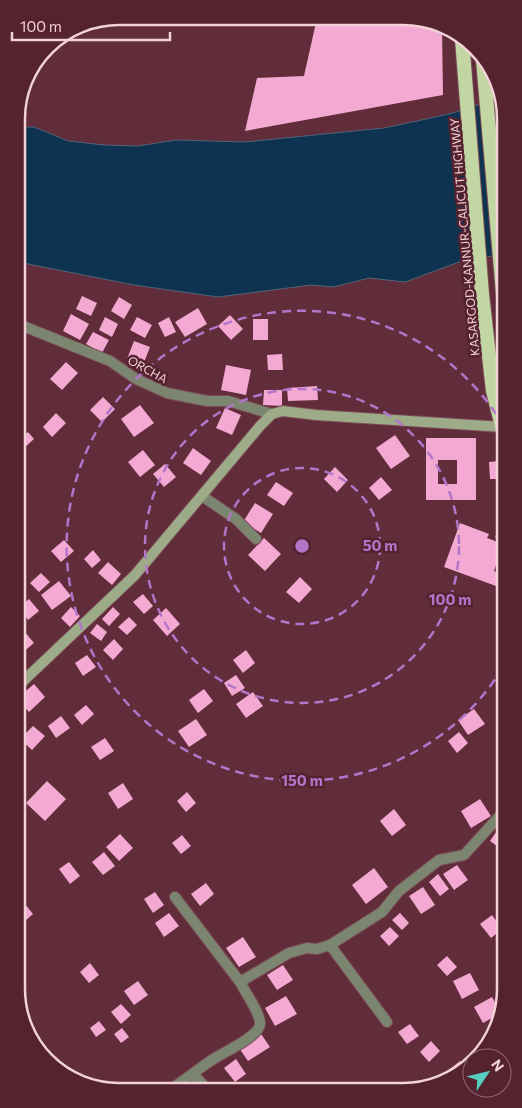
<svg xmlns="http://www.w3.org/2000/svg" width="522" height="1108" font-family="Commissioner,sans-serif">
	<rect width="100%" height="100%" fill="#612d3a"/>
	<path fill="#0e3350" stroke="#526278" d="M500 88 502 92V255L467 259 405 282 369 278 333 287 311 285 218 297 134 285 18 262 17 127H34L68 141 104 145 138 146 176 140 245 142 384 128 417 121 453 113 487 102Z"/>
	<path fill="#f3a9d1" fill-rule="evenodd" d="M317 18H423L442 29 443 95 245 131 257 78 304 76Z
		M82 296 97 303 91 316 76 309Z
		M119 297 132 305 124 319 111 311Z
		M198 308 207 324 185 337 175 322Z
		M71 314 89 324 80 340 63 331Z
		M230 315 243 329 231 340 218 326Z
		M105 317 118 324 112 337 99 330Z
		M137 317 152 325 145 338 130 330Z
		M169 317 176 332 165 337 158 323Z
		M253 319H268V340H253Z
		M93 332 109 340 102 353 86 344Z
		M134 341 150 347 143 365 127 359Z
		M282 354 283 370H268L267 355Z
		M66 362 78 373 62 390 50 379Z
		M226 365 251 370 246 395 221 390Z
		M317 386 318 400 288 401 287 388Z
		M264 390H282V406L263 405Z
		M103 397 115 409 102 422 90 410Z
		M140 405 154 423 134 437 121 419Z
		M225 408 241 415 232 435 216 428Z
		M56 413 66 423 52 437 43 427Z
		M28 432 34 439 24 448 18 441Z
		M395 435 410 456 391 469 376 448Z
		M426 438H476V500H426ZM438 460H457V484H438Z
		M193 448 211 461 201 475 183 463Z
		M143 450 155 465 140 477 128 462Z
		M500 461 501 479H490L489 462Z
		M165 464 176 477 164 487 153 474Z
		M335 467 348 480 337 492 324 479Z
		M381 477 392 490 379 500 369 488Z
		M276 482 293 493 284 506 267 495Z
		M255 503 273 514 261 533 243 522Z
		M460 523 489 534 487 538 503 544 494 571 500 574 496 586 444 567Z
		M502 525 504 526V542L495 537Z
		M264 538 281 554 265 571 248 555Z
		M64 540 74 551 61 562 51 551Z
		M93 550 101 560 92 568 84 559Z
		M108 562 121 574 112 585 98 573Z
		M41 573 50 582 39 592 30 583Z
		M300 577 312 589 299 603 286 592Z
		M59 581 71 596 52 610 41 595Z
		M143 594 153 606 144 614 133 602Z
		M29 599 39 611 28 620 19 607Z
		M71 607 80 616 70 627 61 618Z
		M113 607 120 614 109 626 102 619Z
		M166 608 180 624 167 636 153 620Z
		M129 617 137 625 127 635 118 627Z
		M97 624 107 632 101 641 90 633Z
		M24 631 34 643 22 653 19 650V635Z
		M114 639 123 649 113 660 103 650Z
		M246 650 255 663 243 673 233 660Z
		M87 655 96 667 83 676 75 663Z
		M236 675 245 688 232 696 224 683Z
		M34 684 45 697 29 712 19 701V697Z
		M204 689 213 701 198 713 189 700Z
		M253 692 263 706 246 718 236 704Z
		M86 705 94 714 82 725 74 715Z
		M474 709 485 724 468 735 458 720Z
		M19 710 25 716 19 723Z
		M61 716 70 728 56 738 48 726Z
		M196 719 207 735 189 747 178 731Z
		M33 726 45 736 32 750 20 739Z
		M459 732 468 743 457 753 448 741Z
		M105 738 114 751 100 760 91 747Z
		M47 781 66 799 45 821 26 803Z
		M123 783 133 799 118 809 108 793Z
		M187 792 196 803 186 812 177 801Z
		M480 799 491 816 471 828 461 811Z
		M394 809 406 825 392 836 380 821Z
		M501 825 505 827V852L490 841Z
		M120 834 133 848 119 861 106 847Z
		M182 835 191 846 181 854 172 843Z
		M104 852 115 866 103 875 92 862Z
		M69 862 80 876 70 884 59 869Z
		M457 865 468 880 454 890 443 874Z
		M374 868 388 887 366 904 352 885Z
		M438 874 449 889 440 896 429 882Z
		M206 883 214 894 200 906 191 894Z
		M423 887 435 905 421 914 409 896Z
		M155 892 164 905 153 913 144 899Z
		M24 903 33 914 25 921 20 914V906Z
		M169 913 179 926 164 937 155 923Z
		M400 913 409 923 402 930 392 920Z
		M492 915 502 929 491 938 480 924Z
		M390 927 399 936 389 946 380 936Z
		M243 937 256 957 239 967 226 948Z
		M447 956 457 967 447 976 437 965Z
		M90 963 99 975 89 983 80 972Z
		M283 965 293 980 277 990 267 975Z
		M470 973 479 990 462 999 453 981Z
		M138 981 148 995 134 1005 124 991Z
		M286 996 297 1014 275 1026 265 1008Z
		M492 997 500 1011 499 1014 483 1023 474 1007Z
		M121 1004 131 1015 121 1024 111 1012Z
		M99 1021 106 1030 96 1037 90 1028Z
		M410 1024 419 1036 407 1044 398 1032Z
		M122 1028 129 1037 121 1043 114 1034Z
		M261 1034 270 1047 248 1061 239 1048Z
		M431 1041 440 1051 429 1062 420 1052Z
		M236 1059 246 1074 235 1082 224 1068Z
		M460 1061 463 1066 453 1073 450 1069Z"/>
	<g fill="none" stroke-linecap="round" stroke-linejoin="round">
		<defs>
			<path id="minor" d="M18 324 110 361 136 379 167 393 207 401H228L272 414
				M202 496 236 519 256 539
				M175 897 240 982
				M330 945 387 1022
				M193 1074 207 1089
				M171 1089C185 1080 198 1069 212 1060 222 1053 259 1037 260 1024 261 1014 245 992 240 982L289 953 307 948 317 949 330 945 382 912 399 891 439 860 464 855 505 810"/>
			<path id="secondary" d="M19 685 135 575 260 426 272 414 283 411 316 415 503 427"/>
			<path id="trunk" d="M462 39 482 294 493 391 503 430
				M483 60 503 293"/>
		</defs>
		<use href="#minor" stroke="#7b4b56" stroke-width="12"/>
		<use href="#secondary" stroke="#7b4b56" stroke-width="12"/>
		<use href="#trunk" stroke="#7b4b56" stroke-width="16"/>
		<use href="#minor" stroke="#7c856f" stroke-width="10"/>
		<use href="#secondary" stroke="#9dab88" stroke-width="10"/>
		<use href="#trunk" stroke="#c2d6a4" stroke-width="14"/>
	</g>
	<g fill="none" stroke="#b176ca" stroke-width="2.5" stroke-dasharray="9 6">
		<circle cx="302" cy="546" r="78"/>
		<circle cx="302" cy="546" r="157"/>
		<path d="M503 667A235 235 0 1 1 502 423"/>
	</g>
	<g text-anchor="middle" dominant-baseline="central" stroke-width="5" stroke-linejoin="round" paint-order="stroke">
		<g font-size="12" fill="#f2d1d7" stroke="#552230">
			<text transform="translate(464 237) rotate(-95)">KASARGOD-KANNUR-CALICUT HIGHWAY</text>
			<text transform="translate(148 369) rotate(29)">ORCHA</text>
		</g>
	</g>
	<path d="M0 0H522V1108H0ZM119 25H403A94 94 0 0 1 497 119V989A94 94 0 0 1 403 1083H119A94 94 0 0 1 25 989V119A94 94 0 0 1 119 25Z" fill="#552230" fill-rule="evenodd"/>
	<path fill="none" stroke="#f2d1d7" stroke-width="2.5" d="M119 25H403A94 94 0 0 1 497 119V989A94 94 0 0 1 403 1083H119A94 94 0 0 1 25 989V119A94 94 0 0 1 119 25Z"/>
	<circle cx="302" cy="546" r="8" fill="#b176ca" stroke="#552230" stroke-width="2.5"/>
	<g font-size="15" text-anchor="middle" font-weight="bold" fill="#b176ca" stroke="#552230" stroke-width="5" stroke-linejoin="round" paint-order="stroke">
		<text x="380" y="551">50 m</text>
		<text x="450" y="605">100 m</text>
		<text x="302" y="786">150 m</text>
	</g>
	<g transform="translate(487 1073) rotate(55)"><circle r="24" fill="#552230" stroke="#946873"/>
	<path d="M0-4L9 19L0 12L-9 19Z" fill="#57cec1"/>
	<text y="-8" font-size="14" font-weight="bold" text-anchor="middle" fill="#f2d1d7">N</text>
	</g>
	<path d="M12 32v8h158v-8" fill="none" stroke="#f2d1d7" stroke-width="2.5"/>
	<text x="20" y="32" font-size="15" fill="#f2d1d7" stroke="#552230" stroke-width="4" paint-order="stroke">100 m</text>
</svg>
